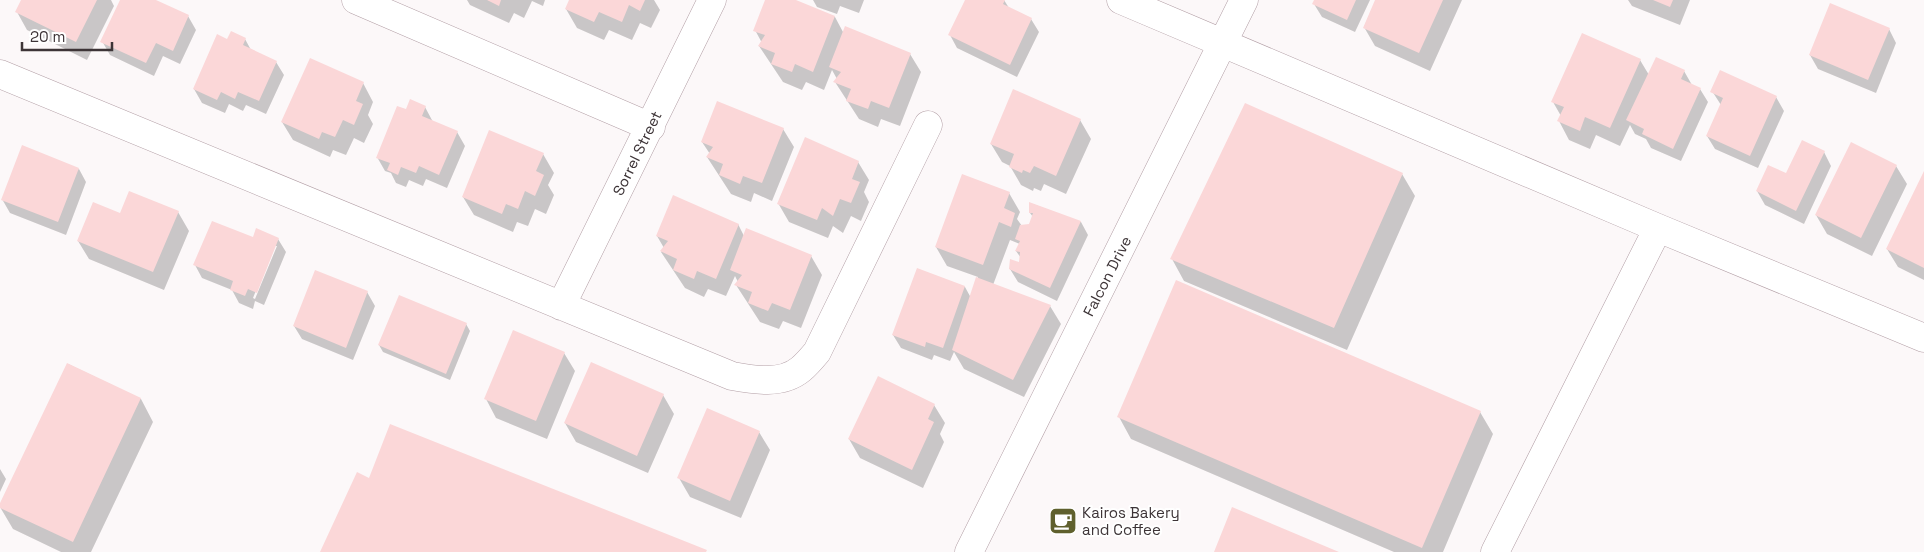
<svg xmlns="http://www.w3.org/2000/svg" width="1924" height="552" font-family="'Space Grotesk',sans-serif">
	<rect width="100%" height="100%" fill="#fcf8f9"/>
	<path fill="#0003" fill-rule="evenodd" d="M22 0H111L114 6 87 60 27 30 17 12Z
		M121 0H153L188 16 196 30 180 64 163 56 154 76 110 55 102 41Z
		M467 0H545L543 6 532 1 524 18 514 13 509 23 470 5Z
		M571 0H654L660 10 651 28 640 23 632 40 609 30 604 40 577 28 566 9Z
		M767 0H792L835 17 843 32 910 54 921 72 900 126 881 119 878 127 859 119 835 82 837 79 832 70 824 90 806 82 802 90 783 82 759 46 762 43 755 30Z
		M813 0H864L859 13 840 6 837 14 817 7Z
		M966 0H1004L1009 8 1031 19 1039 32 1017 77 957 48 950 35Z
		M1316 0H1370L1355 32 1322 17 1314 4Z
		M1376 0H1462L1430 71 1375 46 1364 27Z
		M1628 0H1690L1680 25 1632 6Z
		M1889 29 1896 43 1876 93 1818 69 1810 55Z
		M245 39 251 50 276 62 284 75 266 114 246 105 243 111 229 104 225 113 202 103 194 89 228 40Z
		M1640 60 1649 75 1684 71 1692 85 1700 89 1708 102 1681 161 1651 148 1646 139 1635 134 1630 125 1620 146 1596 135 1590 149 1569 140 1559 121 1561 116 1553 102Z
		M363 83 373 102 368 115 373 124 364 143 354 138 346 155 333 150 330 157 293 140 282 122Z
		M1712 91 1776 97 1784 111 1758 168 1715 149 1707 136 1721 105Z
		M425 107 433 122 457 132 465 146 447 188 426 179 423 186 409 180 406 187 396 183 391 173 385 171 377 157 406 111Z
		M1080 120 1091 139 1066 194 1044 184 1041 191 1034 188 1033 191 1021 185 1010 166 1002 162 991 144Z
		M783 129 794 147 772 201 754 193 751 202 731 194 707 157 710 154 702 142Z
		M1824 152 1831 166 1804 224 1765 205 1757 191Z
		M543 154 554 173 548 185 554 195 546 214 535 209 528 226 517 222 513 232 474 215 463 197Z
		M858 162 869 180 864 192 869 202 861 221 851 216 843 233 833 226 828 238 789 222 778 203Z
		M1896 166 1907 184 1872 256 1827 234 1816 215Z
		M79 169 86 182 66 235 10 213 2 199Z
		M1402 174 1415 196 1347 350 1184 281 1172 259Z
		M1924 174V280L1898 267 1887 249Z
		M1009 193 1020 212 1017 219 1022 226 1029 225 1033 217 1030 213V203L1081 222 1088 235 1057 301 1018 282 1010 269 1019 264 1021 258 1016 251 1020 244 1010 240 993 285 1050 306 1061 324 1024 397 964 369 954 352 950 361 934 355 932 360 901 348 893 335 917 270 965 287 971 298 978 277 947 266 936 247Z
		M178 212 189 231 164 290 89 259 78 241Z
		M738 224 744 236 811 256 822 275 801 328 783 321 779 329 760 322 736 285 738 282 735 276 726 296 708 289 704 297 685 288 661 252 664 248 657 236Z
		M253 239H278L286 252 264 305 255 301 253 309 239 303 232 290 202 278 195 265ZM274 246H277L255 299 253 298Z
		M367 292 375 306 353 360 302 339 294 326Z
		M466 324 470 331 450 380 383 352 379 345Z
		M564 353 575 371 547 439 496 418 486 399Z
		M68 364 141 399 153 422 91 552H61L13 529 0 507Z
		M663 395 674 414 648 473 576 442 565 423Z
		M934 405 945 423 940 434 944 442 923 488 860 458 849 439Z
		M1480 412 1493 434 1443 552H1394L1131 439 1119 417Z
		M759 432 770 450 741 518 690 497 679 478Z
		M0 469 6 479 0 492Z"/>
	<path fill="#fbd7d8" d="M21 0H97L76 42 15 12Z
		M120 0H156L189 15 173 51 156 43 146 63 100 42Z
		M487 0H501L499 6Z
		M569 0H645L640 11 629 5 622 22 599 12 594 22 565 9Z
		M765 0H796L835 16 813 72 795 64 792 72 771 64 775 53 758 46 765 35 753 31Z
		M965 0H1005L1003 4 1032 18 1010 65 948 35Z
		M1314 0H1356L1347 20 1312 4Z
		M1375 0H1443L1419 53 1363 28Z
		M1653 0H1673L1670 7Z
		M1830 3 1890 28 1868 80 1809 55Z
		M845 26 911 53 889 108 871 101 868 109 846 101 851 89 833 82 841 72 829 67Z
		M231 31 246 38 243 45 277 61 259 101 238 92 235 99 221 92 217 100 193 89 217 34 227 39Z
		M1582 33 1641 59 1610 128 1585 117 1580 131 1557 121 1564 107 1551 102Z
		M1656 57 1685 70 1681 79 1701 88 1673 149 1642 134 1644 129 1626 120Z
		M310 58 364 82 356 101 363 104 354 125 343 120 335 137 322 132 319 139 281 122Z
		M1720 70 1777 96 1750 156 1706 136 1723 98 1710 92Z
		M1013 89 1081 119 1056 176 1034 166 1030 173 1023 170 1022 173 1009 167 1014 154 990 144Z
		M410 99 426 106 422 116 458 131 439 175 419 166 416 173 401 167 398 175 387 170 390 163 376 158 397 106 406 109Z
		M717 101 784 128 762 183 743 176 740 184 719 175 723 164 706 157 713 147 701 142Z
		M1245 103 1403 173 1334 328 1170 259Z
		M489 130 544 153 536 171 544 175 535 196 525 191 518 209 506 204 502 214 462 197Z
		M805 137 859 161 852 179 860 182 851 203 840 199 833 216 822 208 817 220 777 204Z
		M1802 140 1825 151 1796 211 1756 191 1768 165 1786 173Z
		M1851 142 1897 165 1861 238 1815 215Z
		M22 145 79 168 58 222 1 200Z
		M1924 171V268L1886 249Z
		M962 174 1010 192 1004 208 1015 213 1011 227 999 222 983 265 935 247Z
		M129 191 179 211 153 272 77 241 93 202 120 213Z
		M673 195 739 224 716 279 697 271 694 279 673 270 677 259 660 251 668 241 656 236Z
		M1029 202 1081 221 1050 288 1009 269 1010 259 1019 262 1020 252 1015 251 1020 241 1015 239 1020 225 1029 224 1033 213H1029Z
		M212 221 253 237 256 228 279 238 257 293 248 289 245 296 230 290 233 281 193 265Z
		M746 228 812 255 790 310 772 303 768 311 748 303 752 292 734 285 742 275 730 270Z
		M917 268 965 286 943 348 926 342 925 347 892 335Z
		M315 270 368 291 346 348 293 326Z
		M976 277 1051 305 1013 380 952 350Z
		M1176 280 1481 411 1422 548 1117 417Z
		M399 295 467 323 446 374 378 345Z
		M513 330 565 352 536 421 484 399Z
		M591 362 664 394 637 456 564 423Z
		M67 363 141 398 73 542 0 508V503Z
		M878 376 935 404 928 419 934 422 912 470 848 439Z
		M707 408 760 431 730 501 677 478Z
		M390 424 707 550 706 552H320L357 472 369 478Z
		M1232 507 1339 552H1214Z"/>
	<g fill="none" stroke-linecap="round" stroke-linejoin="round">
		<defs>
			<path id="minor" d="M356 0 651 127
				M1121 0 1658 228 1924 338
				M0 74 732 376C754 380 782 385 801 369 807 364 812 358 817 352L928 125
				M561 306 712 0
				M969 552 1244 0
				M1495 552 1658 228"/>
		</defs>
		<use href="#minor" stroke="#b29ea5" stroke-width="29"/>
		<use href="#minor" stroke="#fff" stroke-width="28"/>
	</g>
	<defs>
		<symbol id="cafe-square" viewBox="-11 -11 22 22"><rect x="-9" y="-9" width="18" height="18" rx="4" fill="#5f602d" stroke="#fff"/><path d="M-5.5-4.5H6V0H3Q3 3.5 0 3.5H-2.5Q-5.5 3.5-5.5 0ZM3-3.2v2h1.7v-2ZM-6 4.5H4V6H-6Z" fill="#fff"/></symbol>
	</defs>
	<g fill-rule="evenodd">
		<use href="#cafe-square" x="1047" y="505" width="32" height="32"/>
	</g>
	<g text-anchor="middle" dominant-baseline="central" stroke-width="4" stroke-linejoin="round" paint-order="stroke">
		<g font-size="15" fill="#3d3437" stroke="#fff">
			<text transform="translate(637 153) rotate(-64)">Sorrel Street</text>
			<text transform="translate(1107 276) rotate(-63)">Falcon Drive</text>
		</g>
		<g font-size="15" fill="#3d3437" stroke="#fff" text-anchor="start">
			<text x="1082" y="512">Kairos Bakery<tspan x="1082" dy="17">and Coffee</tspan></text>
		</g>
	</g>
	<path d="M22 42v8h90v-8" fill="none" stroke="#3d3437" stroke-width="2.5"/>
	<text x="30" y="42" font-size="15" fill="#3d3437" stroke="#ffffff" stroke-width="4" paint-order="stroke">20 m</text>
</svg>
